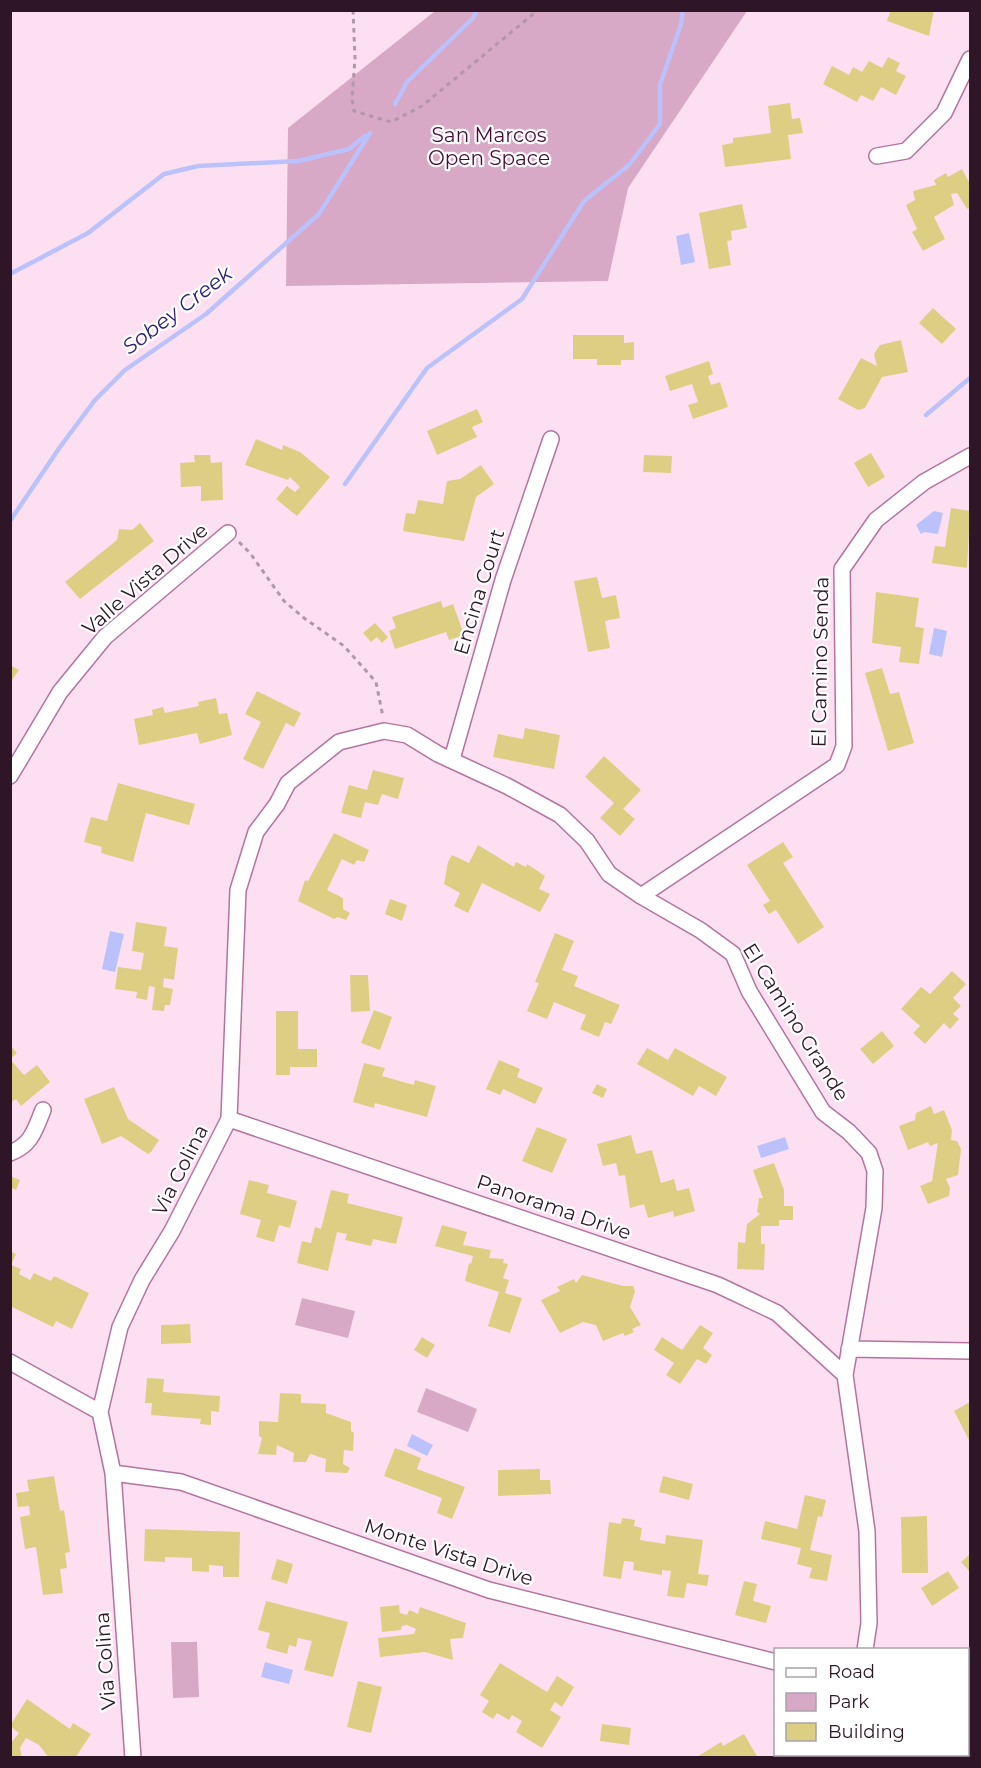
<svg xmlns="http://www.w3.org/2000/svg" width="981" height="1768" font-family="Montserrat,sans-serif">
	<rect width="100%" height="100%" fill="#fce0f2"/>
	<path fill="#d8a8c7" d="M435 11H747L628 188 608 281 286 286 288 128Z
		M302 1298 355 1311 348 1338 295 1325Z
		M426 1388 477 1409 468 1432 417 1412Z
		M171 1642H197L199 1697 173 1698Z"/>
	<path fill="#bbc1fa" d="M689 233 695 262 681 265 676 236Z
		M934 511 943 513 938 534 924 532 921 534 916 525Z
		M934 628 947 631 942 657 929 654Z
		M110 931 124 934 115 972 102 969Z
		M785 1137 789 1149 761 1158 757 1146Z
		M412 1434 433 1445 427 1456 407 1446Z
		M265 1662 293 1670 289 1684 261 1677Z"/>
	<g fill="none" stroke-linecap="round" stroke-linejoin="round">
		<path stroke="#bbc1fa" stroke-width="4.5" d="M395 104 407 82 473 18 477 10
			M10 274 88 233 164 174 198 166 298 161 349 149 365 136
			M926 415 970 378
			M345 484 427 368 522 299 584 201 629 165 660 124V85L681 24 683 10
			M10 521 60 447 95 400 125 370 206 314 319 214 370 133"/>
	</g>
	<path fill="#dccf83" d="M891 10H934L929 36 887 21Z
		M888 57 900 63 896 71 906 76 896 95 881 87 873 101 861 95 857 102 823 84 832 66 849 75 853 67 862 72 869 61 882 68Z
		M790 103 792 119 800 118 803 133 788 135 791 159 725 167 722 145 733 143V138L771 133 768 106Z
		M962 169 970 184V208L967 209 957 193 951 194 954 205 934 217 945 239 923 251 912 232 917 229 906 205 915 200 913 191 936 185 934 180 946 173 948 177Z
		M742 204 747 228 731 231 732 240 727 241 731 265 709 269 699 213Z
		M933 308 956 329 942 344 919 323Z
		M573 335H624V343L634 342V360H621V365H597V359H573Z
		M901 340 908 372 882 377 865 408 858 410 838 399 861 358 877 366 874 354 880 345Z
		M709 361 713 374 708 376 711 385 720 382 728 407 693 419 688 405 698 402 692 384 670 391 665 376Z
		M477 409 483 422 472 427 477 437 437 455 427 431Z
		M256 439 282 450 283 445 300 452 330 477 297 516 276 499 287 486 295 492 300 487 290 477 288 480 245 465Z
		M871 453 885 477 868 487 854 463Z
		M194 455H210L211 463 222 462 223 500 201 501V486L181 487 180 463 195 462Z
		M644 455 672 456 671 473 643 472Z
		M481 465 494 484 476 497 464 541 403 531 406 513 415 514 418 500 443 504 447 481 460 479Z
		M951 508 970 511 967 568 932 563 935 546 945 547Z
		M140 523 154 541 80 599 65 582 117 540 119 529 132 530Z
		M597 577 602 598 616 595 620 618 605 621 610 648 588 652 574 581Z
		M876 592 919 598 915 627 924 628 919 664 899 662 901 647 872 643Z
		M441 601 443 608 453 604 464 635 449 640 446 632 395 649 389 631 396 628 392 617Z
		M375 623 388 637 382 643 377 637 371 642 363 633Z
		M10 665 19 670 10 683Z
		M882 668 890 694 899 692 914 743 888 751 865 673Z
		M257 691 301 713 294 727 286 723 263 769 243 759 261 722 245 714Z
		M216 698 219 714 227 713 232 735 200 744 197 733 139 745 134 719 153 715 152 710 163 707 165 713 199 706 198 702Z
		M525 728 560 735 554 769 493 757 498 734 523 739Z
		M604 756 641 790 623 809 635 819 620 836 600 818 614 803 585 777Z
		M373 770 404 778 398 799 382 794 378 805 365 802 361 818 341 813 349 785 367 790Z
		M118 783 195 804 189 825 146 813 133 862 101 853 102 847 84 842 91 817 107 821Z
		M334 833 369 850 364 862 357 860 354 865 342 859 327 890 343 898V909L350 913 346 920 338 917 334 919 298 901 305 880 308 881Z
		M783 842 793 857 783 863 824 927 798 944 776 910 769 914 763 905 770 901 747 865Z
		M478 845 514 867 516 862 526 867 527 864 545 876 539 889 550 894 540 912 482 883 468 913 454 906 460 893 444 884 448 862 452 855 469 863Z
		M390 899 407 905 402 921 385 914Z
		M136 922 167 927 164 946 178 948 174 980 164 978 163 987 173 989 170 1005H165L164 1011 152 1010 155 987 149 986 147 1000 136 998 137 992 115 989 118 967 141 970 144 953 132 951Z
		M555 933 574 941 562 970 578 976 574 986 620 1005 611 1024 605 1022 599 1037 580 1029 586 1015 554 1002 547 1019 527 1011 539 983 535 982Z
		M952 971 966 984 953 998 961 1006 953 1014 959 1019 950 1029 944 1023 925 1044 913 1033 920 1026 901 1009 921 987 930 994Z
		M350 975H368L370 1011 351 1012Z
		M374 1010 392 1017 380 1050 361 1043Z
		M276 1011H298V1049H317V1067H290V1075H276Z
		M882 1031 894 1046 873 1064 860 1049Z
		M10 1045 17 1053 10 1059Z
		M647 1048 668 1060 675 1048 727 1077 716 1096 699 1086 693 1096 637 1064Z
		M10 1059 24 1075 37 1065 50 1082 21 1106 16 1099 10 1103Z
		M499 1060 520 1069 517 1077 543 1088 535 1104 503 1089 500 1095 486 1089Z
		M364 1063 385 1068 382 1076 414 1085 415 1080 436 1086 427 1117 375 1103 374 1108 353 1102Z
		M597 1084 607 1089 603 1098 592 1093Z
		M114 1087 128 1119 159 1140 151 1152 148 1154 121 1136 102 1144 84 1099Z
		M931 1106 934 1114 944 1110 952 1130 951 1140 957 1141 961 1149 958 1175 946 1179 950 1188 949 1196 928 1204 920 1186 932 1181 938 1143 930 1146 928 1142 908 1150 899 1126 915 1120 916 1113Z
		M537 1127 567 1139 552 1173 522 1161Z
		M631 1135 636 1154 652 1150 661 1183 674 1179 677 1191 689 1188 695 1211 674 1217 673 1211 648 1218 644 1204 630 1208 625 1175 619 1176 616 1163 603 1166 597 1144Z
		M774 1163 784 1190V1206H793V1220H779V1226H761V1244H765L764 1270 737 1269 738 1242 745 1243 747 1224 760 1214 757 1212 759 1198H763L753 1170Z
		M10 1176 20 1180 16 1190 10 1187Z
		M249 1180 269 1185 267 1193 297 1201 290 1228 279 1225 274 1242 256 1237 261 1220 240 1214Z
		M331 1190 349 1194 347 1203 403 1217 396 1244 373 1239 371 1246 345 1240 347 1234 337 1232 328 1271 297 1263 302 1241 311 1243 315 1227 321 1229Z
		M442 1225 467 1232 463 1245 491 1250 489 1258 504 1259 503 1263 508 1264 503 1278 509 1280 505 1293 522 1298 510 1333 488 1326 499 1292 465 1281 469 1263 471 1264 473 1256 435 1246Z
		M10 1251 16 1254 11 1265 21 1269 19 1274 30 1280 34 1273 51 1281 54 1276 89 1293 72 1329 56 1321 53 1327 10 1306Z
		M582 1275 623 1286H633L635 1291 630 1307 641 1325 632 1329 634 1332 625 1336 623 1333 603 1341 596 1325 583 1322 560 1333 541 1300 560 1291 557 1287 574 1279 576 1283Z
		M190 1324 191 1343 161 1344V1325Z
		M700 1325 713 1333 703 1348 712 1355 706 1364 697 1359 680 1384 666 1375 674 1363 654 1350 662 1337 682 1350Z
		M422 1337 435 1345 427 1358 414 1350Z
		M147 1378 164 1379 163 1392 220 1396 219 1412 211 1411V1425L200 1424 201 1419 151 1415 152 1403H145Z
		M280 1393 301 1394V1403L326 1404V1413L351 1422V1431L354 1433 353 1451 344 1450 343 1464 350 1468 347 1473 325 1472 326 1459 310 1454 306 1462H293L294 1453 277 1445 276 1455 258 1454 262 1438 259 1436V1421L278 1422Z
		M970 1402V1442L954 1411Z
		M395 1448 421 1458 417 1469 465 1487 452 1519 437 1513 442 1498 384 1476Z
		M540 1469V1480H550L551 1494 498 1496V1470Z
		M54 1476 60 1511 64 1510 70 1552 65 1553 67 1568 60 1569 63 1593 43 1595 36 1547 25 1549 20 1517 30 1515 29 1506 18 1507 16 1493 29 1491 27 1480Z
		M663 1476 693 1484 689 1500 659 1492Z
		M805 1495 826 1500 822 1517 818 1516 810 1550 832 1555 827 1581 809 1578 812 1568 797 1564 801 1548 761 1539 765 1521 797 1529Z
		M927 1516 928 1573H902L901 1517Z
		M622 1518 635 1520 634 1526 642 1528 640 1540 665 1544 666 1535 703 1540 698 1574 709 1575 707 1586 687 1583 684 1598 667 1596 671 1571 662 1570V1575L633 1570 634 1562 624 1561 621 1579 603 1576 609 1522 621 1524Z
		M145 1529 240 1532 239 1577H223V1566L209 1565V1572L192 1571V1558L165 1557V1562L144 1561Z
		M970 1554V1572L961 1562Z
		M277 1559 293 1564 287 1584 271 1579Z
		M948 1571 959 1588 932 1606 921 1588Z
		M744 1581 757 1584 753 1601 771 1606 766 1623 735 1615Z
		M266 1601 348 1622 333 1677 304 1670 312 1641 298 1638 296 1647 289 1645 287 1654 266 1648 270 1633 258 1630Z
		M399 1605 400 1613 407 1615 409 1610 418 1614 420 1607 466 1623 463 1638 450 1639 453 1660 425 1652 380 1657 378 1638 414 1634 416 1629 407 1625 402 1626 401 1630 382 1632 380 1607Z
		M500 1663 547 1692 557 1676 574 1687 562 1707 555 1702 550 1710 561 1717 542 1748 516 1732 522 1721 512 1715 509 1720 497 1713 493 1719 482 1712 489 1701 480 1695Z
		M358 1681 382 1687 371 1733 347 1727Z
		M27 1699 70 1729 73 1723 91 1734 75 1758H49L39 1745 26 1738 20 1748 22 1758H10V1744L19 1733 10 1726Z
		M602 1724 631 1728 629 1745 600 1741Z
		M744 1734 758 1758H695L721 1742 723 1746Z
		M902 1754H956V1758H901Z"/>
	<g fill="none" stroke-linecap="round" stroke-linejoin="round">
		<defs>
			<path id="minor" d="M877 156 906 151 944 113 970 59
				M452 759 503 580 551 439
				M10 776 60 692 105 637 228 533
				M641 896 837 765 844 746 842 569 876 520 924 482 970 456
				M229 1119 718 1285 777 1313 845 1375
				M10 1153C32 1145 35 1129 43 1110
				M849 1349 970 1351
				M10 1362 100 1412
				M113 1473 181 1482 489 1590 776 1662
				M968 1688H970
				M133 1758 113 1473 100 1412 120 1327 142 1280 172 1231 229 1119 238 890 256 832 277 804 288 783 339 742 384 731 407 735 438 754 507 786 560 815 587 841 609 874 641 896 700 930 733 954 749 991 823 1112 849 1132 869 1153 875 1171 874 1208 845 1375 867 1531 869 1623 865 1650
				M842 1758 843 1754"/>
		</defs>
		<use href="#minor" stroke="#b3749f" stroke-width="18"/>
		<path stroke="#b297a9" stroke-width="3" stroke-dasharray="4.5 4.5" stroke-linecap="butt" d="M353 10 355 58 352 99 354 111 391 122 422 106 538 10
			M239 542 250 553 284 601 304 618 344 646 376 682 383 717"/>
		<use href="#minor" stroke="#fff" stroke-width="15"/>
	</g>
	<g text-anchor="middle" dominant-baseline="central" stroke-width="4.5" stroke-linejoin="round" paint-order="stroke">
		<g font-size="20" fill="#490d3b" stroke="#fff">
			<text x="489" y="135">San Marcos<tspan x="489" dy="23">Open Space</tspan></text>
		</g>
		<g font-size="20" fill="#2f1627" stroke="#fff">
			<text transform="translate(145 579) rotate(-41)">Valle Vista Drive</text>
			<text transform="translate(479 592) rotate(-73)">Encina Court</text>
			<text transform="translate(820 662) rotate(-89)">El Camino Senda</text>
			<text transform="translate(796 1022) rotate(58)">El Camino Grande</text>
			<text transform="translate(180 1170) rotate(-63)">Via Colina</text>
			<text transform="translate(554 1207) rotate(19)">Panorama Drive</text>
			<text transform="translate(449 1552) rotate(18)">Monte Vista Drive</text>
			<text transform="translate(105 1661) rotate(-94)">Via Colina</text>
		</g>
		<g font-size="21" font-style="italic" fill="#2a2473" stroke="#fff">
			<text transform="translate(177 310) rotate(-37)">Sobey Creek</text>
		</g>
	</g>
	<rect width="981" height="1768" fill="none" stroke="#2f1627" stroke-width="24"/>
	<rect x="774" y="1648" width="195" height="108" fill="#ffffff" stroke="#aca2a9" stroke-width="1.5"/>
	<rect x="786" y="1668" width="30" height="9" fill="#ffffff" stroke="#aca2a9" stroke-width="1.5"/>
	<text x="828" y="1678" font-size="18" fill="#2f1627">Road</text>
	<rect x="786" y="1693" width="30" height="18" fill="#d8a8c7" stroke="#aca2a9" stroke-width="1.5"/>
	<text x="828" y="1708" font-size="18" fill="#2f1627">Park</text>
	<rect x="786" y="1723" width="30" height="18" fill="#dccf83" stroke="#aca2a9" stroke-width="1.5"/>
	<text x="828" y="1738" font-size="18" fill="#2f1627">Building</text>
</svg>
